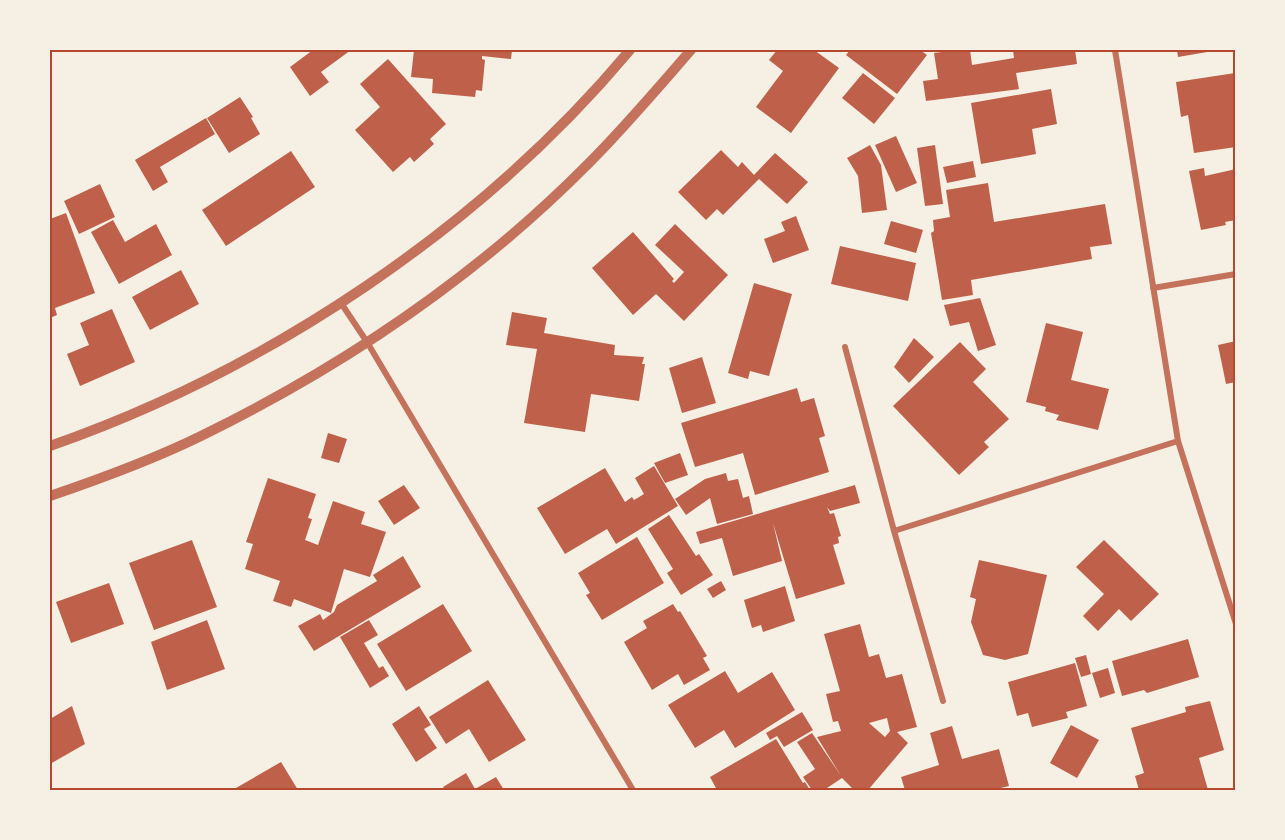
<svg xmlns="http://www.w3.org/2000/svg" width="1285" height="840" font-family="'Fira Sans Condensed',sans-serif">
	<rect width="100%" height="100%" fill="#f6efe4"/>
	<path fill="#bf614a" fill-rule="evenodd" d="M313 50H351L321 72 329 82 310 96 290 67Z
		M414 50H512L511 59 482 56V59L485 60 482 91 476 90 475 97 432 93 433 79 411 77Z
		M777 50H814L839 68 791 133 756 107 783 71 769 60Z
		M850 50H920L927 55 897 94 846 55Z
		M948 50H970L972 65 1014 58 1013 50H1075L1077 64 1016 73 1019 89 926 101 923 81 938 79 934 53 949 51Z
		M1177 50H1213V51L1178 57Z
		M388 59 446 124 430 139 434 144 414 162 410 157 393 172 355 130 380 107 360 84Z
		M863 73 895 98 874 124 842 98Z
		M1235 73 1236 147 1194 153 1188 115 1181 117 1176 82Z
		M1051 89 1057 124 1032 129 1036 154 981 164 971 103Z
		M240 97 253 117 251 118 260 134 229 153 207 118Z
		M206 118 215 134 160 167 168 182 153 191 135 160Z
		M896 136 917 183 896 192 875 145Z
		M870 145 881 165 887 210 862 213 858 176 847 158Z
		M935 145 943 204 925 206 917 148Z
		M721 150 738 167 742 162 754 175 775 153 808 182 787 204 759 179 723 215 717 209 706 220 678 192Z
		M291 151 315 187 226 246 202 210Z
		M973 161 976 177 947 183 943 167Z
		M1204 168 1205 176 1236 169V220L1225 222 1226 225 1201 230 1189 171Z
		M988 183 994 222 1105 204 1112 244 1090 247 1092 259 971 280 973 295 942 300 931 233 934 231 933 220 950 217 946 190Z
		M100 184 115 217 79 234 64 201Z
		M66 213 95 293 55 308 57 315 50 318V219Z
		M796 216 809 250 773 263 764 239 785 231 781 222Z
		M113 220 125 242 156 224 172 255 119 284 91 232Z
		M891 221 923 230 916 253 884 244Z
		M675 224 728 275 684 321 656 294 633 315 592 268 633 232 674 279 672 281 674 283 684 272 655 245Z
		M840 246 916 263 908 301 831 284Z
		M181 270 199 304 150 330 132 297Z
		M754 283 792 294 769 376 750 371 748 379 728 373Z
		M980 298 996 345 978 351 969 322 950 326 944 305Z
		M112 309 135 362 80 386 67 354 89 345 80 323Z
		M512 312 547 318 544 333 615 345 614 355 644 357 642 364H645L639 401 591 394 585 432 524 423 537 349 506 345Z
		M1046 323 1083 332 1071 380 1109 389 1098 430 1056 420 1059 415 1045 411 1046 407 1026 402Z
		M914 338 934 357 909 383 894 367Z
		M1236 341V382L1226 384 1218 345Z
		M960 342 986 369 973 382 1009 419 984 442 989 447 959 475 893 406Z
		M702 357 716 403 682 413 669 368Z
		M797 388 801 402 814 398 825 436 819 438 829 472 755 495 743 453 695 467 681 423Z
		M328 433 347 439 339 463 321 458Z
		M680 453 688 475 665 483 654 463Z
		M654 466 678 506 616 544 607 529 565 554 537 508 605 468 625 502 632 497 634 500 644 494 635 478Z
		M726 473 728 481 738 479 743 498 749 496 753 514 717 524 710 498 686 515 675 499 705 479Z
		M268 478 316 494 308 518 312 519 305 540 318 545 333 501 365 512 361 524 386 532 370 577 344 569 331 613 294 599 291 607 273 601 280 581 245 569 253 544 246 542Z
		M404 485 420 508 394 525 378 501Z
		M855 485 860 503 830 511 827 507 830 514 834 513 841 536 838 537 839 543 833 545 845 584 796 599 773 523 782 561 733 576 722 538 700 544 696 532Z
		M669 515 696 556 699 554 713 575 681 595 667 573 673 569 648 529Z
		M637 537 664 583 602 620 586 595 590 593 578 573Z
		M192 540 217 607 154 630 129 563Z
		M1104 540 1159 594 1131 621 1119 609 1098 631 1083 616 1104 594 1076 567Z
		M403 556 421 587 314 651 298 626 320 614 323 620 334 612 337 605 377 581 373 575Z
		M979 560 1047 575 1028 654 1005 660 983 655 971 622 976 599 970 597Z
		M721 581 726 590 713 598 707 589Z
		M109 583 124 624 71 643 56 602Z
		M785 586 795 621 763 632 761 625 752 628 744 600Z
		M443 604 472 651 406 691 377 644Z
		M673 604 678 612 680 611 707 656 703 658 710 670 684 685 678 674 652 690 624 642 647 628 643 621Z
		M207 620 225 669 167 690 151 642Z
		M369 620 378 635 364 643 379 668 383 666 389 676 370 688 340 637Z
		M860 624 869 657 879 654 886 678 902 674 917 727 897 732 908 743 868 790H854L842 778 824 790H812L803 777 815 769 797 742 812 733 841 776 817 737 841 731 838 721 833 722 826 694 840 691 824 634ZM887 718 890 731 885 737 869 723Z
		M1188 639 1199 677 1147 693 1144 690 1122 696 1112 661Z
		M1086 655 1091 674 1081 677 1075 658Z
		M1075 663 1087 706 1066 712 1068 718 1032 727 1028 713 1017 716 1008 682Z
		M1108 668 1115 693 1100 698 1092 673Z
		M725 671 738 693 772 672 795 710 735 748 724 730 695 748 668 705Z
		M488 680 526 740 489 762 469 729 446 744 429 717Z
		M1210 701 1224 750 1199 758 1208 790H1139L1135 776 1144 773 1131 728 1186 712 1185 707Z
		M72 706 85 744 50 764V719Z
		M419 706 431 725 424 729 437 748 416 762 392 724Z
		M802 712 813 730 784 747 777 736 770 740 766 733Z
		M1071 725 1099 740 1077 778 1050 763Z
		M952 726 962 759 999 749 1009 786 992 790H905L901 777 939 765 930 733Z
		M776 739 803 783 805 782 810 790H717L710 777Z
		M281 762 298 790H238L236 788Z
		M466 773 475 789 496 777 504 790H445L443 787Z"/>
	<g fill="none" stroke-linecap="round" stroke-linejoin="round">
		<path stroke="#c5725c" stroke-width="6" d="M1115 50 1178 441 1236 624
			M1153 288 1236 274
			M341 303 367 342 633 790
			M845 347 894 531 943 701
			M894 531 1178 441"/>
		<path stroke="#c5725c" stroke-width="10" d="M50 446C268 370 481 228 630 50
			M50 496C100 479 152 460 201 436 342 367 477 276 588 164 624 128 657 89 691 50"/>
	</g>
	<rect width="1285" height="840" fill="none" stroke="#f6efe4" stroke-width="102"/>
	<rect x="51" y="51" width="1183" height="738" fill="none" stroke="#b5482f" stroke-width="2"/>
</svg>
